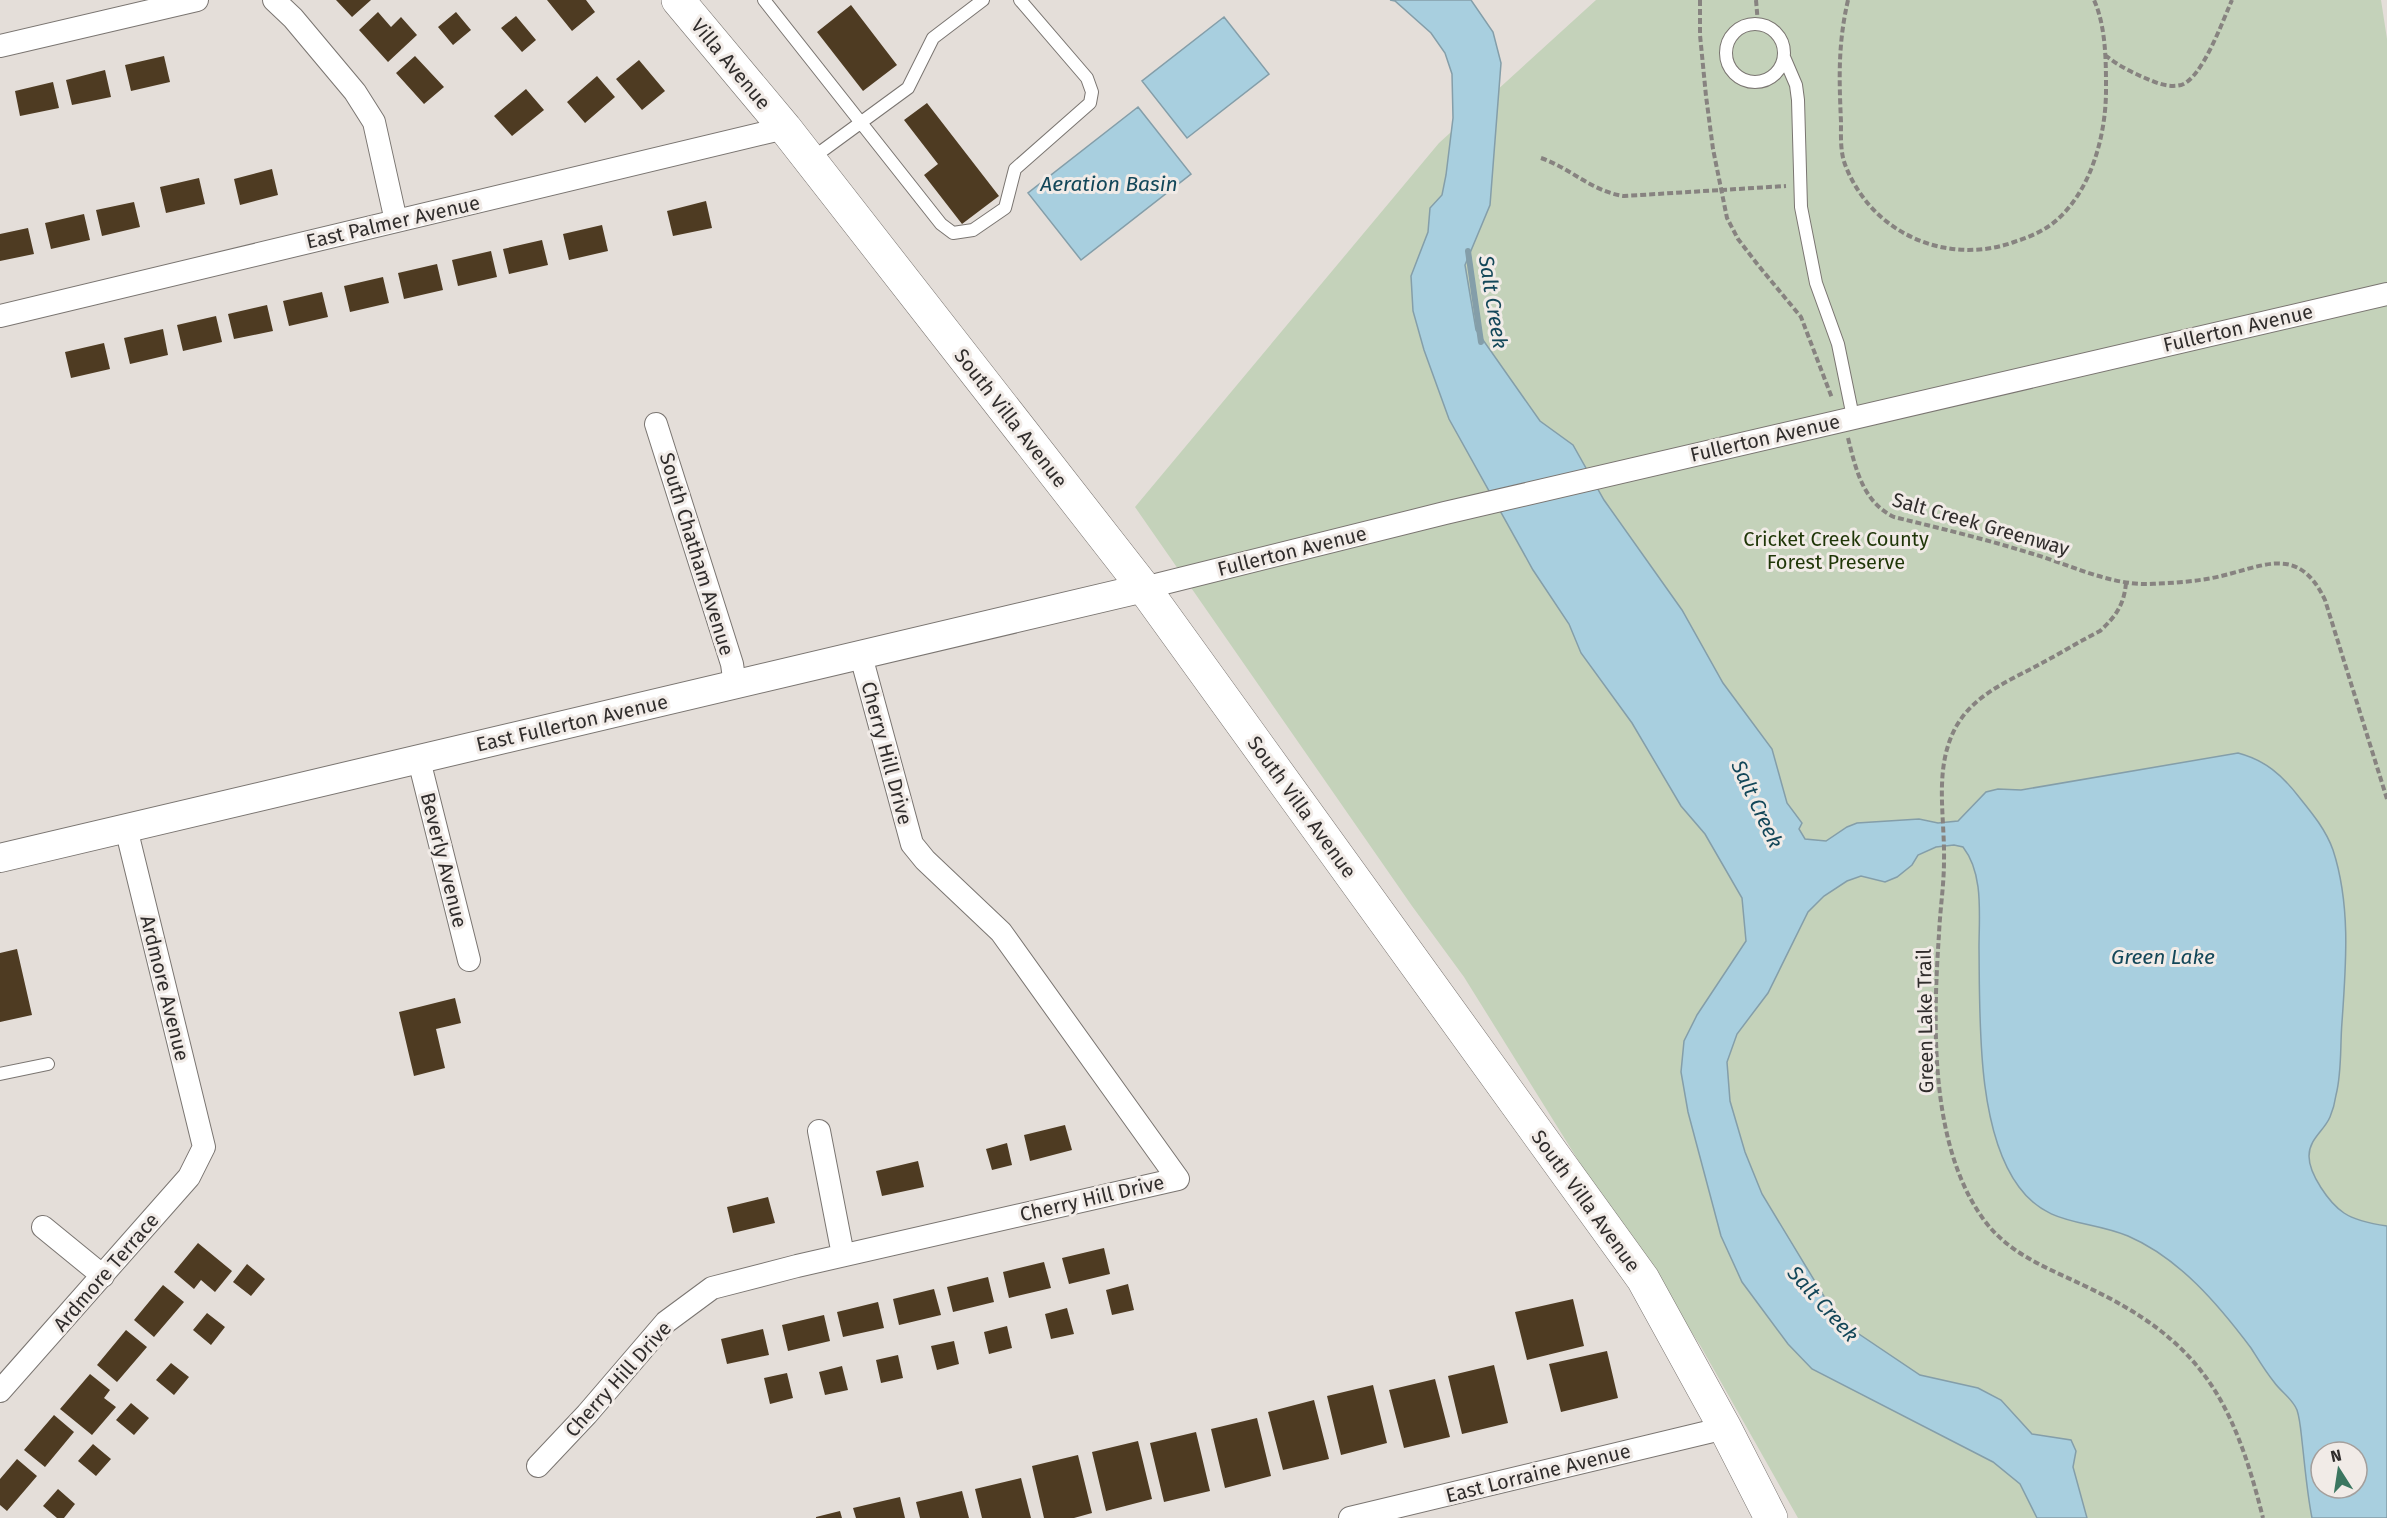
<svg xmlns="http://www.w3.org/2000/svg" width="2387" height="1518" font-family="'Fira Sans',sans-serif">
	<rect width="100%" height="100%" fill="#e4ded9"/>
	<path fill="#c4d2ba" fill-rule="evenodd" d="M1596 0H2381L2387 39V1518H1798L1700 1345 1593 1184 1464 977 1412 906 1135 507 1439 143ZM2321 1452H2357V1488H2321Z"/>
	<path fill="#a8cfdf" stroke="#849ea9" stroke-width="1.5" fill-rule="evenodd" d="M1390 0H1471L1493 32 1501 63 1490 205 1465 265 1476 330 1540 421 1573 445 1604 500 1682 610 1723 683 1772 749 1787 803 1802 823 1799 829 1805 839 1826 841 1847 827 1857 823 1919 819 1938 823 1958 821 1986 792 1998 789 2021 790 2238 753C2265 760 2282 775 2299 797 2312 813 2326 830 2333 850 2351 905 2346 965 2342 1022 2340 1046 2342 1072 2336 1095 2335 1102 2333 1110 2330 1117 2324 1131 2309 1139 2309 1156 2309 1174 2329 1203 2344 1213 2356 1221 2373 1224 2387 1226V1518H2312C2307 1493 2305 1467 2302 1441 2301 1432 2300 1419 2297 1410 2292 1398 2281 1392 2274 1382 2265 1371 2258 1359 2251 1348 2218 1304 2179 1258 2128 1236 2087 1219 2048 1227 2019 1187 1976 1129 1980 1017 1979 948 1979 915 1984 874 1963 847L1954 845 1936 847 1918 855 1912 865 1897 877 1885 882 1861 876 1847 881 1824 896 1808 912 1768 993 1737 1034 1727 1062 1730 1101 1745 1152 1762 1194 1825 1298 1853 1330 1920 1375 1978 1388 2001 1400 2032 1434 2071 1440 2076 1451 2073 1467 2087 1518H2037L2020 1484 1993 1462 1812 1369 1788 1344 1742 1282 1721 1236 1688 1112 1681 1072 1684 1041 1697 1015 1746 941 1742 898 1705 834 1681 806 1632 723 1581 653 1569 624 1533 570 1449 419 1424 350 1413 311 1411 276 1428 232 1430 208 1442 195 1446 175 1453 118 1452 74 1445 53 1431 33 1395 1ZM2321 1452H2357V1488H2321Z
		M1224 17 1269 74 1187 138 1142 81Z
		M1138 107 1191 174 1081 260 1028 193Z"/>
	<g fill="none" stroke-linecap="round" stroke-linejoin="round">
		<path stroke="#849ea9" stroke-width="6" d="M1468 251 1481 342"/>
	</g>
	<path fill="#4e3b22" d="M336 0H371L352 17Z
		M547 0H586L595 12 572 31Z
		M851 5 897 65 863 91 817 32Z
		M378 12 391 27 401 17 417 35 388 62 359 30Z
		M456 12 471 30 453 45 438 27Z
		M516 16 536 40 522 52 501 28Z
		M164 56 170 82 131 91 125 65Z
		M415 56 444 87 424 104 396 73Z
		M639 60 665 91 642 110 616 79Z
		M105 70 111 97 72 105 66 80Z
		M597 76 615 97 585 123 567 102Z
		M53 82 59 108 20 116 15 91Z
		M526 89 544 110 512 136 494 116Z
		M927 103 999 196 962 224 924 175 938 164 904 120Z
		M272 169 278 195 240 205 234 179Z
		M199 178 205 204 166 213 160 187Z
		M706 201 712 228 673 236 667 211Z
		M134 202 140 227 102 236 96 210Z
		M84 214 90 240 51 249 45 223Z
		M602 225 608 251 569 260 563 234Z
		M28 228 34 254 0 261V234Z
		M542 240 548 265 509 274 503 249Z
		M491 251 497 277 458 286 452 260Z
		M437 264 443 290 404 299 398 273Z
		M383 277 389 303 350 312 344 286Z
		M322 292 328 317 289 326 283 301Z
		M267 305 273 331 234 339 228 314Z
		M216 316 222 342 183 351 177 325Z
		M163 329 168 355 130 364 124 338Z
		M104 343 110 369 71 378 65 352Z
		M17 949 32 1015 0 1022V953Z
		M455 998 461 1023 436 1029 445 1068 414 1076 399 1012Z
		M1065 1125 1072 1150 1030 1161 1024 1135Z
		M1007 1143 1012 1165 992 1170 986 1149Z
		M918 1161 924 1187 882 1196 876 1171Z
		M768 1197 775 1223 733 1233 727 1207Z
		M198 1243 232 1271 215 1292 201 1280 194 1289 174 1272Z
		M1104 1248 1110 1274 1069 1284 1062 1258Z
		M1044 1262 1051 1288 1009 1298 1003 1272Z
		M247 1264 265 1279 251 1296 233 1282Z
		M988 1277 994 1302 953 1312 947 1287Z
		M1128 1284 1134 1310 1112 1315 1106 1290Z
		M163 1285 184 1302 154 1337 134 1320Z
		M934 1289 941 1315 899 1325 893 1299Z
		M1573 1299 1584 1346 1527 1360 1515 1312Z
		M878 1302 884 1328 843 1337 837 1312Z
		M1067 1308 1074 1334 1051 1339 1045 1314Z
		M207 1313 225 1327 211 1345 193 1330Z
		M824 1315 830 1341 788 1351 782 1325Z
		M1007 1326 1012 1348 989 1354 984 1332Z
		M763 1329 769 1355 727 1364 721 1339Z
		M126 1330 147 1347 117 1382 97 1365Z
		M954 1341 959 1364 937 1370 931 1346Z
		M1607 1351 1618 1398 1561 1412 1549 1364Z
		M898 1355 903 1378 881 1383 876 1360Z
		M171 1363 189 1377 174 1395 156 1380Z
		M1494 1365 1508 1423 1462 1434 1448 1376Z
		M842 1366 848 1390 825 1395 819 1372Z
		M787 1373 793 1398 770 1404 764 1378Z
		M90 1374 110 1390 104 1398 116 1407 92 1435 60 1409Z
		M1435 1379 1450 1437 1404 1448 1389 1390Z
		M1373 1385 1387 1443 1341 1455 1327 1396Z
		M1314 1400 1329 1459 1283 1470 1268 1412Z
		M131 1403 149 1418 134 1435 116 1420Z
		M54 1415 74 1432 45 1467 24 1450Z
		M1257 1418 1271 1476 1225 1488 1211 1429Z
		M1196 1432 1210 1491 1164 1502 1150 1443Z
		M1138 1441 1152 1499 1106 1511 1092 1452Z
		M93 1444 111 1459 96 1476 78 1461Z
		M1078 1455 1092 1513 1074 1518H1044L1032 1466Z
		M17 1459 37 1476 7 1511 0 1505V1479Z
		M1021 1478 1031 1518H982L975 1489Z
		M58 1489 75 1504 64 1518H57L43 1506Z
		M962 1491 969 1518H920L916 1502Z
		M900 1497 905 1518H856L853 1508Z
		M840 1511 842 1518H816V1517Z"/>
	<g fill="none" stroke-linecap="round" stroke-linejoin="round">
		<defs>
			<path id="service" d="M764 0 941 224 953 233 973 230 1005 208 1015 169 1090 103 1092 92 1087 78 1020 0
				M1726 53a29 29 0 1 1 58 0a29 29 0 1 1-58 0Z
				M1784 57 1796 85 1798 100 1801 207 1816 283 1838 344 1853 417
				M811 159 908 88 933 38 983 0
				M0 1074 48 1064"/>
			<path id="minor" d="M274 0 293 18 355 92 374 122 396 221
				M0 46 197 0
				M0 316 785 128
				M656 424 732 664 735 685
				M1144 588 1445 513 2387 294
				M419 760 469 960
				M819 1131 843 1255
				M43 1227 103 1276
				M0 1391 189 1177 204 1147 126 828
				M538 1466 587 1414 666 1322 712 1288 797 1266 1178 1179 1001 932 925 860 912 844 861 656
				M1350 1518 1725 1428"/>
			<path id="tertiary" d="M0 858 1144 588"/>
			<path id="secondary" d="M678 0 785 128 1144 588 1643 1279 1725 1428 1771 1518"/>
		</defs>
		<use href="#service" stroke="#7a7571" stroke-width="14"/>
		<use href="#minor" stroke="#7a7571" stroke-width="24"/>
		<use href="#tertiary" stroke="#7a7571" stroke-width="30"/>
		<use href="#secondary" stroke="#7a7571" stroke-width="34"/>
		<path stroke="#878380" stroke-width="4" stroke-dasharray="6 3" stroke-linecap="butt" d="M1700 0V35L1706 96 1713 149 1727 218 1738 239 1758 265 1801 317 1832 398
			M1756 0 1758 24
			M1848 0C1838 44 1839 77 1841 122 1841 137 1840 153 1846 167 1873 234 1947 266 2014 242 2030 237 2046 230 2058 219 2092 188 2106 134 2106 90 2106 61 2106 27 2094 0
			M2105 55C2117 65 2131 72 2145 78 2157 83 2168 88 2181 85 2202 79 2223 20 2232 0
			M1541 158C1570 168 1593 192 1624 196L1786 186
			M1848 438C1856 470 1863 502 1894 517 1939 528 1985 539 2030 553 2068 564 2109 585 2149 584 2170 583 2191 582 2212 578 2260 569 2297 541 2325 600L2387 799
			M2126 583C2124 605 2116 616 2100 631 2080 641 2061 653 2042 663 2011 680 1976 693 1957 725 1933 767 1945 815 1944 861 1944 885 1940 910 1939 934 1933 1023 1929 1145 1984 1220 2010 1255 2048 1268 2085 1286 2200 1340 2233 1398 2263 1518"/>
		<use href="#service" stroke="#fff" stroke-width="12"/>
		<use href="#minor" stroke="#fff" stroke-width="22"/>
		<use href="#tertiary" stroke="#fff" stroke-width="28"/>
		<use href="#secondary" stroke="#fff" stroke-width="33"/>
	</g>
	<g text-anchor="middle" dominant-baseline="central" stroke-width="6" stroke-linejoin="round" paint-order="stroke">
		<g font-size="20" fill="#302d2c" stroke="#f1ebe7">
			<text transform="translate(731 64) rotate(50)">Villa Avenue</text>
			<text transform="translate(393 222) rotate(-13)">East Palmer Avenue</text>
			<text transform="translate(2238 328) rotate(-13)">Fullerton Avenue</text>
			<text transform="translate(1011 418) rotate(52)">South Villa Avenue</text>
			<text transform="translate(1765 438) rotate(-13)">Fullerton Avenue</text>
			<text transform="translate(1981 524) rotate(16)">Salt Creek Greenway</text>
			<text transform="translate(1292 551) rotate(-14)">Fullerton Avenue</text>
			<text transform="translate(697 554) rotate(73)">South Chatham Avenue</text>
			<text transform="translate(572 723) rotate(-13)">East Fullerton Avenue</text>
			<text transform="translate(887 753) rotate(75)">Cherry Hill Drive</text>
			<text transform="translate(1302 807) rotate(54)">South Villa Avenue</text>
			<text transform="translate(444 860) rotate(76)">Beverly Avenue</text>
			<text transform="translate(165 988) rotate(76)">Ardmore Avenue</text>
			<text transform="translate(1925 1021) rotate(-91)">Green Lake Trail</text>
			<text transform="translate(1092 1198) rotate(-13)">Cherry Hill Drive</text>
			<text transform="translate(1586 1201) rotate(54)">South Villa Avenue</text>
			<text transform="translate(106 1272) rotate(-49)">Ardmore Terrace</text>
			<text transform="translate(618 1379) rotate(-48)">Cherry Hill Drive</text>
			<text transform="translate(1538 1473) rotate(-14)">East Lorraine Avenue</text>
		</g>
		<g font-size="20" fill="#1f3607" stroke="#f1ebe7">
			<text x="1836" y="539">Cricket Creek County<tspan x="1836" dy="23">Forest Preserve</tspan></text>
		</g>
		<g font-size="21" font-style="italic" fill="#134759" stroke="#f1ebe7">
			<text x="1109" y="184">Aeration Basin</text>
			<text transform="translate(1493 302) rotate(81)">Salt Creek</text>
			<text transform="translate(1757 804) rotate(65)">Salt Creek</text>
			<text x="2163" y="957">Green Lake</text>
			<text transform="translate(1823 1304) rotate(48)">Salt Creek</text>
		</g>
	</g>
	<g transform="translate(2339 1470) rotate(348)"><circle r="28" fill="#f1ebe7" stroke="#a49f9c" stroke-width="1.5"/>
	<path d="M0-4.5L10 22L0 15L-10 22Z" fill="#3b7660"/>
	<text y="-9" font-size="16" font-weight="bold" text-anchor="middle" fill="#302d2c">N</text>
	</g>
</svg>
